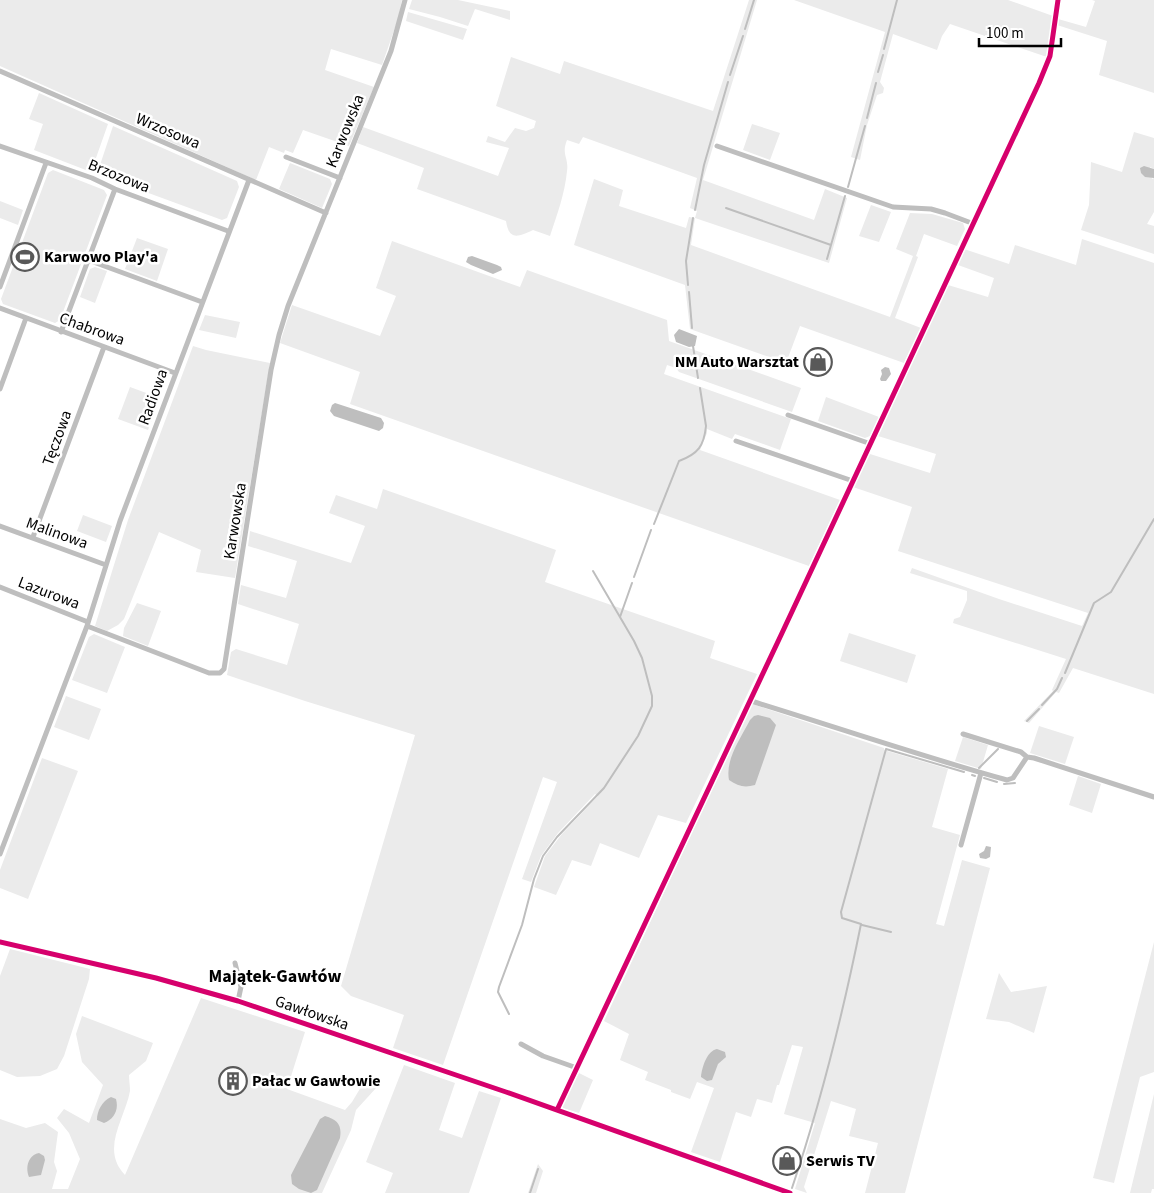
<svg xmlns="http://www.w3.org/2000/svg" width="1154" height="1193" font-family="'Source Sans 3',sans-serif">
	<rect width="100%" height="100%" fill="#fff"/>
	<path fill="#ebebeb" d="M0 0H402L398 19 382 65 331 49 325 70 374 87 349 146 303 130 293 153 285 150 284 153 269 147 256 180 0 66Z
		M412 0H458L510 11V20L475 9 468 26 440 17 409 9Z
		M749 0H757L703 180 814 220 825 189 847 198 829 263 695 218 691 245 890 317 913 256 896 249 910 213 932 214 963 223 965 229 957 246 924 234 916 256 918 257 895 318 921 328 904 363 800 326 786 363 690 329 685 285 574 245 594 179 623 190 619 206 686 228 689 217 695 218 697 211 690 208 697 178 583 137 579 144 567 140C561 155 569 157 567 171 565 193 557 215 550 236L533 230C518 237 509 241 506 221L417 189 424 168 357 143 363 127 498 176 509 148 486 142 488 136 505 142 515 128 526 131 534 128 536 121 496 106 511 57 560 74 564 61 713 111Z
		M794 0H1008L1053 16 1047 57 950 24 942 36 937 50 893 34 880 82 884 88 883 93 877 95 867 125 860 160 851 157 885 32Z
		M1092 0H1154V93L1099 75 1107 41 1057 25 1058 19 1086 27 1095 1Z
		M408 12 467 29 463 40 406 21Z
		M39 93 108 124 91 172 34 150 43 124 29 119Z
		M752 124 780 133 770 160 743 150Z
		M113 126 237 181 239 187 227 218 222 220 124 184 126 178 123 176 120 182 97 174Z
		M1134 132 1154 138V169L1150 167 1152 179 1154 178V212L1147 224 1154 226V254L1081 230 1089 205 1091 162 1122 172Z
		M290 163 330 179 332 184 322 208 279 189Z
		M53 170 104 190 107 195 60 320 55 323 3 304 1 299 48 173Z
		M0 201 23 210 18 225 0 218Z
		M871 205 891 212 879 242 859 236Z
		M137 238 168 249 157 281 125 269Z
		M1082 239 1154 263V694L1073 668 1059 693 1056 692 1029 723 1024 721 1053 691 1052 690 1066 659 953 623 954 619 960 617 967 600V591L910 573 912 568 999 599 1082 626 1088 613 898 551 912 507 853 487 870 454 930 473 936 454 878 436 948 285 988 297 994 278 958 265 964 249 1009 264 1015 245 1076 265Z
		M392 241 520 287 527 270 667 320 669 341 801 388 792 412 679 372 676 368 667 365 664 374 791 419 780 450 735 434 732 439 707 429V433L700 450 840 500 809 566 350 404 360 372 280 343 292 305 380 336 396 296 376 288Z
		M95 267 107 271 95 303 80 297 90 269Z
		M205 315 240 322 236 338 199 330Z
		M193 346 206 350 270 363 235 578 196 572 201 550 159 532 124 619 118 625 107 631 95 626 128 520Z
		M130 387 160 398 148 430 118 419Z
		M826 397 879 417 870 436 865 438 818 421Z
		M383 489 556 550 545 582 715 641 710 658 757 674 686 823 658 815 639 858 600 843 591 866 572 860 556 895 534 887 545 856 562 834 598 796 595 794 558 833 541 856 531 882 522 879 557 782 543 777 443 1065 393 1048 404 1015 351 996 341 986 415 735 305 701 227 675 231 652 236 649 287 665 299 624 238 604 241 585 286 598 297 561 248 546 250 531 351 563 365 526 329 513 336 495 377 509Z
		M83 515 112 526 106 542 77 531Z
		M137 603 161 611 148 646 123 636 124 628Z
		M849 633 916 655 907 683 840 661Z
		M94 634 125 647 107 693 72 680 89 637Z
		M66 696 101 709 89 740 54 727Z
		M752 704 884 748V750L948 769 932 827 960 835 936 924 944 926 962 860 990 868 905 1193H865L878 1143 849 1136 856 1109 831 1101 804 1187 807 1193 795 1189 815 1123 784 1114 803 1047 792 1045 779 1085H777L772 1103 757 1099 751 1117 736 1112 720 1162 691 1152 714 1088 697 1082 690 1099 671 1092V1090L645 1080 648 1072 620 1060 629 1034 604 1021Z
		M1039 726 1074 737 1065 764 1030 753Z
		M963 737 988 745 981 769 955 761Z
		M42 758 78 771 28 899 0 888V870Z
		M1078 776 1101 784 1092 813 1069 805Z
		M1154 942V1072L1140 1077 1114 1183 1093 1178Z
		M10 949 90 969 89 979 64 1056 57 1069 40 1076 17 1077 0 1070V976Z
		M999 973 1011 992 1047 986 1034 1033 1009 1022 986 1019Z
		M201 998 305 1032 287 1089 345 1110 352 1102 364 1082 377 1087 356 1110 351 1130 322 1193H0V1119L26 1128 45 1123 58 1132 54 1162 57 1171 52 1189H68L80 1159 69 1133 57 1118 64 1109 89 1123 103 1085 82 1062 76 1034 82 1016 153 1043 146 1061 129 1075C129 1080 130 1086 130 1091 125 1119 100 1149 125 1175Z
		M404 1065 455 1083 439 1130 462 1138 479 1091 501 1098 469 1193H385L393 1173 366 1162Z
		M579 1073 593 1080 579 1113 563 1108V1103Z
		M1154 1094V1189H1152L1151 1193H1130Z
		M538 1164 543 1171 536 1193H528Z"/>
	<path fill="#bebebe" d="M1144 166 1154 169V178L1145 177 1141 173 1140 168Z
		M472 256 497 265 501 267 502 270 493 274 471 265 466 262 468 257Z
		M679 329 697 336 695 346 689 347 676 342 674 335Z
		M885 367 889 368 891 374 886 381H881L880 379 882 374 881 370Z
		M335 403 381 418 384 423 383 428 379 431 334 416 330 411 332 405Z
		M758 715 770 718 776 725 755 785C744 788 738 786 729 780 725 759 741 738 750 720L754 716Z
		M986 846 991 847 990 857 986 859 980 858 979 854 984 851Z
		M717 1049 725 1052 726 1057 718 1064 712 1080 707 1081 701 1077C702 1067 707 1051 717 1049Z
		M111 1097 116 1099C119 1110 114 1119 104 1123L97 1120C97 1111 102 1101 111 1097Z
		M325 1116C338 1120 342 1125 340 1138L317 1190 311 1193 299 1189 292 1184 291 1175 320 1119Z
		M39 1153 44 1156 45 1160 41 1175 29 1177C25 1168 28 1155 39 1153Z"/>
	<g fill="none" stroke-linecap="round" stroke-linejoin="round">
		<path stroke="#bebebe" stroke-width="2" d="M745 29 754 0
			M884 49 897 0
			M878 72 883 55
			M730 75 743 36
			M867 118 876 83
			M848 187 865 126
			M726 208 831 245
			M695 210 704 165 728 82
			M827 259 845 196
			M688 285 686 261 693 218
			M689 292 692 328
			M693 346 698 378
			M654 524 679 461C698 454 704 446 706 426L700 388
			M634 577 651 530
			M620 617 632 583
			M1065 673 1094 603 1111 592 1154 519
			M1042 705 1057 689 1062 678
			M1027 721 1039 709
			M979 768 998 749
			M972 775 975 776
			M984 778 997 782
			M1004 784 1015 783
			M862 925 891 932
			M509 1014 498 992 499 987 522 925 534 879 543 856 557 837 604 788 638 736 652 706V696L642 658 634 641 593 571
			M792 1188C821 1102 843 1013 861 924L842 918 841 912 886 749 964 772
			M530 1193 538 1169"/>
		<path stroke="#bebebe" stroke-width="5" d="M0 71 326 213
			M0 146 92 178 115 189 228 231
			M717 146 893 207 931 209 945 213 974 224
			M286 157 340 178
			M88 260 202 302
			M0 287 46 163
			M0 308 175 373
			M61 332 115 189
			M0 389 26 318
			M788 415 871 444
			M736 441 853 481
			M0 526 106 565
			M33 537 104 347
			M0 587 88 622
			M87 626 209 673H220L224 669 271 370 279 335 288 306 391 51 405 0
			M751 701C836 727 920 756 1007 780L1013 778 1027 757 1021 752 963 734
			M1027 757 1034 758 1154 797
			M961 845 981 773
			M0 854 87 626 120 521 249 180
			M235 963 241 987 238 1001
			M521 1044 543 1056 577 1068
			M557 1110 782 633 1039 83 1050 56 1058 0"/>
		<path stroke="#bebebe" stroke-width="6" d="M0 942 156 978 238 1001 506 1092 790 1193"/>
		<defs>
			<path id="cycleway" d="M0 942 156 978 238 1001 506 1092 790 1193
				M557 1110 782 633 1039 83 1050 56 1058 0"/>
		</defs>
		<use href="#cycleway" stroke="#fff" stroke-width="8"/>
		<use href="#cycleway" stroke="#d6006c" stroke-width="5"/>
	</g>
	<defs>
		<symbol id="stadium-ring" viewBox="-11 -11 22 22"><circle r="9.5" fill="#fff" stroke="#595959" stroke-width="1.5"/><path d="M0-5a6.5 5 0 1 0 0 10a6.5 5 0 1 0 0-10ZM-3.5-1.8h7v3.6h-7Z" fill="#595959"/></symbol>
		<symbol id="shop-ring" viewBox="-11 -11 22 22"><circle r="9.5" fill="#fff" stroke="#595959" stroke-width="1.5"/><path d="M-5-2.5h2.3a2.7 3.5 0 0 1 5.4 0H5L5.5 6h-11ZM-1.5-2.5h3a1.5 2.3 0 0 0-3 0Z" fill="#595959"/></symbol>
		<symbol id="building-ring" viewBox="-11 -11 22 22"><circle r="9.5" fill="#fff" stroke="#595959" stroke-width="1.5"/><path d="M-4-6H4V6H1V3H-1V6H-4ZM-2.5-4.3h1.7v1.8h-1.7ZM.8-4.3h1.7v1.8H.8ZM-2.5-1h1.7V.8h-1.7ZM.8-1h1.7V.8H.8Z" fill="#595959"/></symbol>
	</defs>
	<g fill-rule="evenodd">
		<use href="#stadium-ring" x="9" y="241" width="32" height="32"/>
		<use href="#shop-ring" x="802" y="346" width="32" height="32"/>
		<use href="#building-ring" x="217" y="1065" width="32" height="32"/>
		<use href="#shop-ring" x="771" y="1145" width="32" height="32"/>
	</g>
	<g text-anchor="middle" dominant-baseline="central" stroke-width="5" stroke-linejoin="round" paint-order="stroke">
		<g font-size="16" fill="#000" stroke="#fff">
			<text transform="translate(168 131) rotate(23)">Wrzosowa</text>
			<text transform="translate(345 131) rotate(-68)">Karwowska</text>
			<text transform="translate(119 176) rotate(22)">Brzozowa</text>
			<text transform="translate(92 329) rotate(20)">Chabrowa</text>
			<text transform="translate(153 397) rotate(-70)">Radiowa</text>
			<text transform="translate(57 438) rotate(-70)">Tęczowa</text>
			<text transform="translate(235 521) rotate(-81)">Karwowska</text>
			<text transform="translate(57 533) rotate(20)">Malinowa</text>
			<text transform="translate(49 593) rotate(21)">Lazurowa</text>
			<text transform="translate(312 1013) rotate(19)">Gawłowska</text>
		</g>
		<g font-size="16" font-weight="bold" fill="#000" stroke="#fff" text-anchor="start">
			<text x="44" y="257">Karwowo Play'a</text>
			<text x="799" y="362" text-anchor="end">NM Auto Warsztat</text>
			<text x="252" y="1081">Pałac w Gawłowie</text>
			<text x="806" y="1161">Serwis TV</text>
		</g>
		<g font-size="18" font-weight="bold" fill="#000" stroke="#fff">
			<text x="275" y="976">Majątek-Gawłów</text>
		</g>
	</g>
	<path d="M979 38v8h82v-8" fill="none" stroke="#000000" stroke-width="2.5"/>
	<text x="986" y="38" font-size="15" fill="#000000" stroke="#ffffff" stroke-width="4" paint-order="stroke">100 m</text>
</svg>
